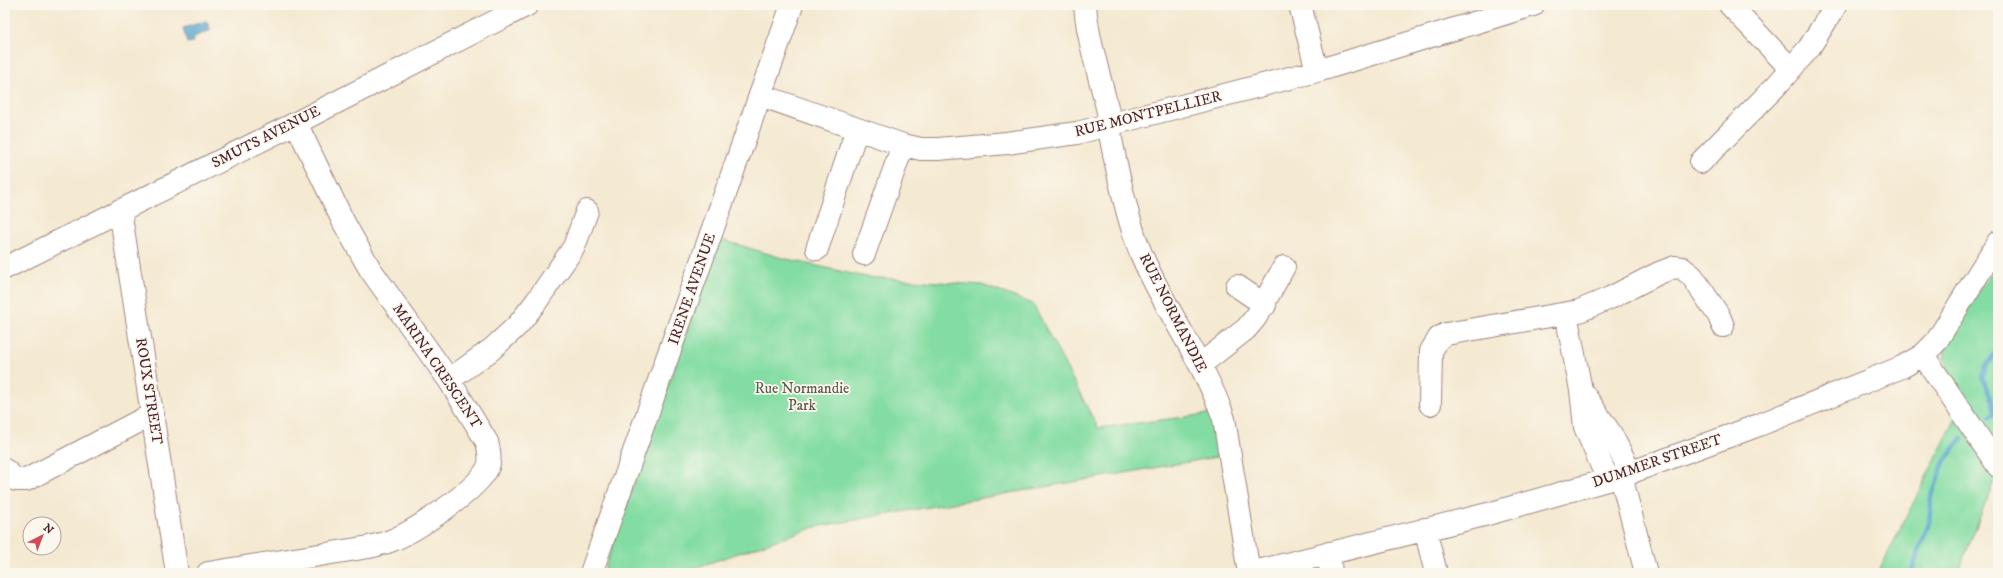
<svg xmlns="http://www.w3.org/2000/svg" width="2003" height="578" font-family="'IM FELL DW Pica',serif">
	<rect width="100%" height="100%" fill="#fbf7ec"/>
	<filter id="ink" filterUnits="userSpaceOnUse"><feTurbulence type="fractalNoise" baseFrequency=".025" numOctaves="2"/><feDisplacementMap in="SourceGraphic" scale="8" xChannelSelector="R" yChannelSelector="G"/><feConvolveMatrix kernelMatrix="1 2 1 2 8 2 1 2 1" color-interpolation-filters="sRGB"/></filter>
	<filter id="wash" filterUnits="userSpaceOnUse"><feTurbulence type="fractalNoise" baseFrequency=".012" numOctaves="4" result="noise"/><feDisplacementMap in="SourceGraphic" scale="16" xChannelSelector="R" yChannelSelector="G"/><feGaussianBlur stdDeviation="0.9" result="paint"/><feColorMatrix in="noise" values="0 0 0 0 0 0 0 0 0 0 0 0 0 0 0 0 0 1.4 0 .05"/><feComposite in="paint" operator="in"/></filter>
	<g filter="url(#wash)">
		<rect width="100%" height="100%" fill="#f4e9d1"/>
		<path fill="#83dda2" stroke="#667e66" d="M719 239 782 258 866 277 982 285 1033 304 1098 428 1216 413 1222 456 815 527 680 573H603Z
			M1998 261V430L1989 436C1973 413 1938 372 1946 343Z
			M1956 418 1996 476 1958 573H1878Z"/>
		<path fill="#53a6cf" stroke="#4e627d" d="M206 21 211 30 194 37 193 42 187 43 183 28Z"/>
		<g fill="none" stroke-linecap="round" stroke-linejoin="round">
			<path stroke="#53a6cf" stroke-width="4.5" d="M1990 418 1995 413 1992 400 1982 377 1988 363 1998 349
				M1911 573 1929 523 1932 495 1944 462 1962 438"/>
		</g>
	</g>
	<g filter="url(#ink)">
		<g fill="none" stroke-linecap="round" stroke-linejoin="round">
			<defs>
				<path id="minor" d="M1085 5C1088 42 1100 76 1108 112 1109 121 1110 130 1111 139 1118 175 1128 223 1142 256 1166 312 1204 361 1224 419L1249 573
					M1300 5 1317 71
					M1730 5 1791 69
					M760 95 903 145 921 149H938L1007 143 1077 133 1317 71 1533 5
					M1701 162 1777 85 1809 48 1836 5
					M120 210 177 573
					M817 249 857 129
					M864 254 903 145
					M5 268 296 123 527 5
					M1237 286 1265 305
					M1566 314 1581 390 1585 427 1608 480
					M1923 355 1998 466
					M1200 365 1246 329 1256 317 1284 267
					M449 380 492 349 518 325 536 302 574 247 587 211
					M1583 393 1611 434 1631 473
					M1430 404 1431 351 1439 338 1446 334 1579 311 1610 298 1659 273 1675 267 1682 268 1692 276 1719 316 1723 326
					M5 470 16 480H26L153 414
					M1621 476 1646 573
					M1425 529 1436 573
					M1329 553 1331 573
					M208 573 369 547C376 545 383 544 390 541 414 532 478 490 488 467 491 459 489 450 487 442L449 380 370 269 344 223 296 123
					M591 573 792 5
					M1250 573 1488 514 1621 476 1759 425 1902 367 1923 355 1936 342 1998 242"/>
			</defs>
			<use href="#minor" stroke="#9f847e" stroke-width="24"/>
			<use href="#minor" stroke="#fff" stroke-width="22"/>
		</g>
	</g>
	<g text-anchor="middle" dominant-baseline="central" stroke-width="3.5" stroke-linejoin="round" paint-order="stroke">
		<g font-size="15" fill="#4a1f2b" stroke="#fbf7ec">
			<text transform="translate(1148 114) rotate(-14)">RUE MONTPELLIER</text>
			<text transform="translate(266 137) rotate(-27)">SMUTS AVENUE</text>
			<text transform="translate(692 289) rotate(-71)">IRENE AVENUE</text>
			<text transform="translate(1173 313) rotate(63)">RUE NORMANDIE</text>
			<text transform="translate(437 366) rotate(56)">MARINA CRESCENT</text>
			<text transform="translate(149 391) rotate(81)">ROUX STREET</text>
			<text transform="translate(1657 461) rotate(-19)">DUMMER STREET</text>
		</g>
		<g font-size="15" fill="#5b584f" stroke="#fbf7ec">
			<text x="802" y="388">Rue Normandie<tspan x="802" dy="17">Park</tspan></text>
		</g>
	</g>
	<rect width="2003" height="578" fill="none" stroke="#fbf7ec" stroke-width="20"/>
	<g transform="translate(42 536) rotate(42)"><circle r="19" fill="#fbf7ec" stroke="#b4a19f"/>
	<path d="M0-3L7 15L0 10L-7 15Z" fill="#d1495b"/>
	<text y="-6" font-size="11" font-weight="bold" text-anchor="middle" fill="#4a1f2b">N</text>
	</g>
</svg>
